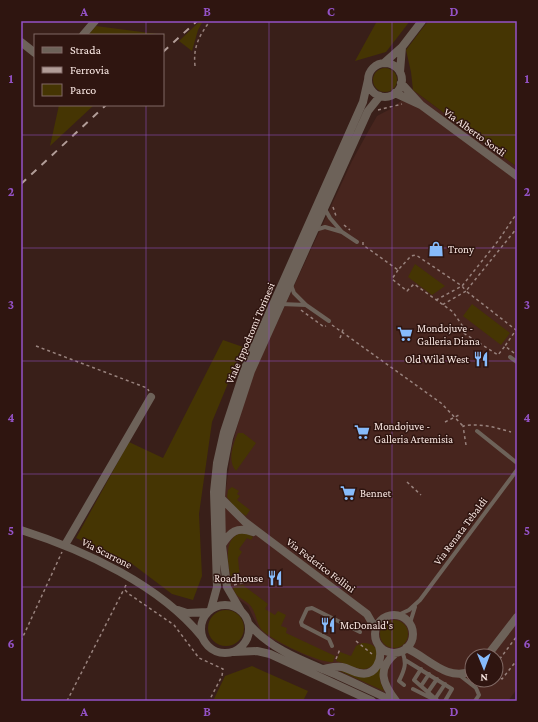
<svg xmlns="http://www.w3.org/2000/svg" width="538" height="722" font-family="'Crimson Pro',serif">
	<rect width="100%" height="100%" fill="#391f19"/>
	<path fill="#47251e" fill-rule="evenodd" d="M413 90 517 167V689L508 701H402L271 639 260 631 248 606 237 598 232 590 229 575 225 530V495L232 446 249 383 352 161 369 130 377 116 394 107ZM472 656H496V680H472Z"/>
	<path fill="#453503" d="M200 21H203L198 30 192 51 179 41Z
		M377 21H410L386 52 355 61Z
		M428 21H517V167L413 90 411 72 406 50Z
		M96 26 165 35 163 37V35H88Z
		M373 80a12 12 0 1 1 24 0a12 12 0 1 1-24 0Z
		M59 105H94L50 146Z
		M415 264 445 286 432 295 408 277Z
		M472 304 510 333 501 345 463 316Z
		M223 340 243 347 212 422 199 514 202 576 193 600 172 594 131 563 76 538 129 442 163 458Z
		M238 433H243L256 443 236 471C227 461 233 444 238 433Z
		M232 487 239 491 237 494 240 496 237 500 250 510 246 516 236 509 227 497 228 490Z
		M241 533H247L253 537 251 540 247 538 239 549 242 552 238 558 240 579H238V582L232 583C229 568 221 539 241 533Z
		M243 585 268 604 265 609 275 615 278 611 286 615 281 626 287 628 286 633 335 656 333 662C321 664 269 639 261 629 256 622 256 611 249 604 242 598 235 597 233 587Z
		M208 628a18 18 0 1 1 36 0a18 18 0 1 1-36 0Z
		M380 634a14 14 0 1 1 28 0a14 14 0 1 1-28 0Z
		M362 643C384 642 381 667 364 669 355 669 345 663 336 661L340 652 351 656 356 646Z
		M382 663 380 681 384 691 340 671 343 670 357 676Z
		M252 666 308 691 303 701H213L225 676Z"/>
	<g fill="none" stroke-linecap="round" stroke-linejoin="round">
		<path stroke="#98827d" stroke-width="1.5" stroke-dasharray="3 3" stroke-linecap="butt" d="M195 66C193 47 199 36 210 21
			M378 110 402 104
			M333 207 336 216
			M344 225 350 230
			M363 242V245L398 270 411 256 416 255 462 286 498 241 517 213
			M398 270 392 279 407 291 414 284 453 312 464 328 462 332 498 355 505 346
			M436 300 462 286 466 291 442 305
			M301 310 324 327 326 326
			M332 325 441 403 463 426
			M340 338 344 327
			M36 346 147 388 149 391
			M514 353 505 346 516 330 466 291 517 228
			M445 422 459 415
			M466 445 463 426C480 423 494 427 511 432
			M407 482 421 495
			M126 585 124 589 129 594 174 625 199 658 223 669 222 676 209 701
			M234 585 246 582
			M21 641 62 552
			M356 641 372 654
			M336 659 340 649
			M496 664 517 636
			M496 675 502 679 517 660
			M67 701 124 589"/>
		<path stroke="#6d6259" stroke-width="4" d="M315 230 325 227 342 232 330 218 325 209
			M342 232 357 242
			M281 304 306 305 294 293 291 285
			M306 305 329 321
			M510 357 517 362
			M477 431 517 463
			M398 615 409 610 420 600 517 470
			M410 623 415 607
			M332 646 329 639 302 625 301 622 307 609 312 608 360 632
			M402 651C407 663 405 669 399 681L404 685
			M405 660 452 689 445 701
			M421 669 414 680 438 701
			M458 674 476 688 479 695 475 701
			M421 686 429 674
			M413 689 433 699
			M428 692 437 679
			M435 699 445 684"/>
		<path stroke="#6d6259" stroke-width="8" d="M83 35 95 21
			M21 42 35 53
			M402 47 422 21
			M384 63 402 47 400 72
			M368 80a17 17 0 1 1 34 0a17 17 0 1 1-34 0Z
			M395 93 421 105 401 83
			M421 105 517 176
			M221 498 245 522 367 614 375 628
			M21 530C84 550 160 585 202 637
			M65 545 151 397
			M222 545C230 532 237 526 253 532
			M201 629a24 24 0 1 1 48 0a24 24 0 1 1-48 0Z
			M211 609 217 587 214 492 217 463 224 432 246 365 363 102 368 80
			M178 610 187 613 207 612
			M241 611 227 587 222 545 221 498 223 469 229 438 251 371 368 111 380 96
			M375 634a19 19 0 1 1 38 0a19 19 0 1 1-38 0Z
			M249 624C272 651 307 662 339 676 357 684 375 693 393 701
			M406 648C428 657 446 682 472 671
			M234 652 257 651 270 654 372 701
			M396 653C376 669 383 684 396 701
			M487 656 517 617
			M323 669C329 668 335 666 342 667 348 668 353 672 359 673 376 677 383 659 379 646"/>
		<path stroke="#b29d98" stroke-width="2" stroke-dasharray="7 7" stroke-linecap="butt" d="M163 52 197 21
			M21 184 106 105"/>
	</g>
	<path fill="none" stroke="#9452c6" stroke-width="1" stroke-opacity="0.55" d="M146 21V35M269 21V701M392 21V701M146 105V701M21 135H517M21 248H517M21 361H517M21 474H517M21 587H517"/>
	<defs>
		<symbol id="shop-bare" viewBox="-9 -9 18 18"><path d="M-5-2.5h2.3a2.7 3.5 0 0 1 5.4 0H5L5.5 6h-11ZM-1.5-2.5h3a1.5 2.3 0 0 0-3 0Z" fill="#87bbfb" stroke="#2f1510" stroke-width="2.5" paint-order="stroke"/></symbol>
		<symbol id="supermarket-bare" viewBox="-9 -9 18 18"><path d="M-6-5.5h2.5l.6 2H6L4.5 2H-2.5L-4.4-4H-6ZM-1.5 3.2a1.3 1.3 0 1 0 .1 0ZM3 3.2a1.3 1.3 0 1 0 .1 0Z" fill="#87bbfb" stroke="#2f1510" stroke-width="2.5" paint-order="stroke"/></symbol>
		<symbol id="restaurant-bare" viewBox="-9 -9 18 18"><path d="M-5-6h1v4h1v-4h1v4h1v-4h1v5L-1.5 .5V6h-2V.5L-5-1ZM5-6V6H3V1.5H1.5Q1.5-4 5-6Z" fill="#87bbfb" stroke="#2f1510" stroke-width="2.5" paint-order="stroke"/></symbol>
	</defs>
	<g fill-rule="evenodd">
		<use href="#shop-bare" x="425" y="238" width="22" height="22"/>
		<use href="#supermarket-bare" x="394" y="323" width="22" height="22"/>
		<use href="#restaurant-bare" x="470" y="348" width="22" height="22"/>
		<use href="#supermarket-bare" x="351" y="421" width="22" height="22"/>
		<use href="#supermarket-bare" x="337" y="482" width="22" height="22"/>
		<use href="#restaurant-bare" x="264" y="567" width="22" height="22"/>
		<use href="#restaurant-bare" x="317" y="614" width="22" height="22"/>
	</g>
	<g text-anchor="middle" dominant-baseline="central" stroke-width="3" stroke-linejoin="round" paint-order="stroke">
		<g font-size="11" fill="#fae8e3" stroke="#2f1510">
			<text transform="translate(475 132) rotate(36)">Via Alberto Sordi</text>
			<text transform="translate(250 333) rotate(-67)">Viale Ippodromi Torinesi</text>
			<text transform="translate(460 531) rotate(-53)">Via Renata Tebaldi</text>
			<text transform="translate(107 553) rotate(27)">Via Scarrone</text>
			<text transform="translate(321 565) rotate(37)">Via Federico Fellini</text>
		</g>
		<g font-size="11" fill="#fae8e3" stroke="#2f1510" text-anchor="start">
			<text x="448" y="249">Trony</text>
			<text x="417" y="328">Mondojuve -<tspan x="417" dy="13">Galleria Diana</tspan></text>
			<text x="469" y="359" text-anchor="end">Old Wild West</text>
			<text x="374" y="426">Mondojuve -<tspan x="374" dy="13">Galleria Artemisia</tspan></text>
			<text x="360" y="493">Bennet</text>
			<text x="263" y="578" text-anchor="end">Roadhouse</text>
			<text x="340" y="625">McDonald's</text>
		</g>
	</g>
	<rect width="538" height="722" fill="none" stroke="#2f1510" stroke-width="44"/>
	<rect x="34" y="34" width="130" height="72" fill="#2f1510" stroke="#806964"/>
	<rect x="42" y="47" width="20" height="6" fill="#6d6259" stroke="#806964"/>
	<text x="70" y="54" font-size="12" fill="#fae8e3">Strada</text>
	<rect x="42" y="67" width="20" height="6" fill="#b29d98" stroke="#806964"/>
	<text x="70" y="74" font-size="12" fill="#fae8e3">Ferrovia</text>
	<rect x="42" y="84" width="20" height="12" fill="#453503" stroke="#806964"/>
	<text x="70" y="94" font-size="12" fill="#fae8e3">Parco</text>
	<g transform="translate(484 668) rotate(179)"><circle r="19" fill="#2f1510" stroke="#806964"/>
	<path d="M0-3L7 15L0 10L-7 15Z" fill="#87bbfb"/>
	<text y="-6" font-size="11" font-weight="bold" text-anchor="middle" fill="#fae8e3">N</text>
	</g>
	<rect x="22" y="22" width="494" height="678" fill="none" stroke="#9452c6" stroke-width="1.5"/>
	<g font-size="13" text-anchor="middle" font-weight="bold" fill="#9452c6">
		<text x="84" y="16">A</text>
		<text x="207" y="16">B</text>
		<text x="331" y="16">C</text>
		<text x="454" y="16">D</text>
		<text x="11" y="83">1</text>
		<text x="527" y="83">1</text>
		<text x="11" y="196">2</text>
		<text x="527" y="196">2</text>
		<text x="11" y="309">3</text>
		<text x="527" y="309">3</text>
		<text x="11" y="422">4</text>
		<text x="527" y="422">4</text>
		<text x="11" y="535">5</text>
		<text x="527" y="535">5</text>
		<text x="11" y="648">6</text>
		<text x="527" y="648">6</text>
		<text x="84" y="716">A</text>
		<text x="207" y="716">B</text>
		<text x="331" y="716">C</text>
		<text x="454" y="716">D</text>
	</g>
</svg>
